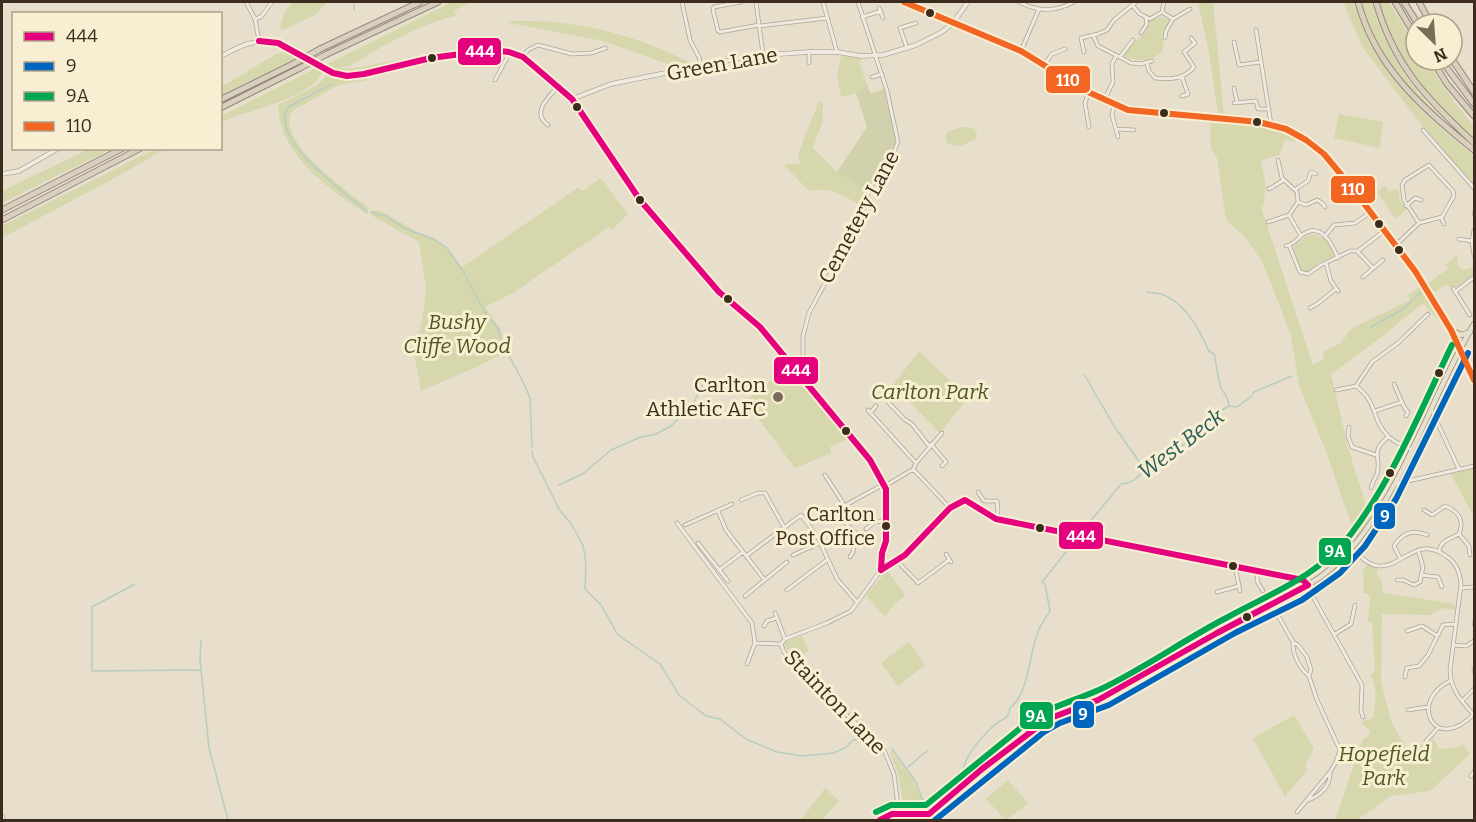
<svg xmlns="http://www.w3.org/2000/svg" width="1476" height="822" font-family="Bitter,serif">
	<rect width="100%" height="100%" fill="#e7dfcc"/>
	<path fill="#d6d7ad" d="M293 2H327L315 15 283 30 280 28 284 13Z
		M452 2H470L454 11 456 16C422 22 380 48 351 65L339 68C364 70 389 59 414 59 386 67 350 84 325 65Z
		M1198 2H1213L1224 114 1218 113 1209 53Z
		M1343 2H1354C1377 74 1417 109 1474 156V185L1424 128 1363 48Z
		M1361 2H1372C1384 48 1409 86 1443 120 1401 86 1379 52 1361 2Z
		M1379 2H1389L1416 47V60H1425L1455 103 1474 126V139C1426 93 1400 67 1379 2Z
		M1163 17 1172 21C1168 27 1164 31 1163 39 1163 40 1163 47 1163 49 1157 62 1132 63 1123 55 1130 42 1148 37 1148 21Z
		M512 21C576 19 638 35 694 65L679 68 603 41 509 23Z
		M289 51 298 57 221 95V87L276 54Z
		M841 56 861 58 860 64 867 85 856 93 841 97 837 73Z
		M316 68 322 72C313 98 245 111 221 122V116Z
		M327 74 343 79 366 77 367 80 339 85 292 111C275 143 349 191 369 208L367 214C329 189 279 155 278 105L319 84Z
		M819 101 823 103V120L813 148 837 172 866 192 862 206C843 196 832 186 809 191L783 164H800L798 154Z
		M1339 114 1383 122 1380 148 1334 138Z
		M1210 121 1269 128 1296 139 1295 142 1285 140 1280 155 1261 160 1266 187 1263 206 1261 207 1313 365 1323 359 1324 351 1341 343 1351 329 1410 300 1408 295 1420 287 1441 323 1423 303 1383 336 1331 374 1347 444 1370 518 1356 538 1327 454 1299 385 1291 336 1263 263 1245 237 1226 220 1217 158 1211 149Z
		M962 127C969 127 975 126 977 134L975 140 960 146 948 144 945 140 947 132Z
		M89 149H111L2 203V191Z
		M161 149H165L122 174 2 238V226L147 153Z
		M601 178 628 214 612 230 609 227 513 293 485 307 500 328 503 339 506 341V347L508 350C503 356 430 388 421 390L414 354 423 316 426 288 419 242 371 215 373 210 381 211 419 233 438 241 450 252 461 268 579 187 582 191Z
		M1385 186 1389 191 1398 189 1400 201 1406 210 1396 219 1377 192Z
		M1314 234 1328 240 1334 256 1318 263 1309 272 1306 273 1299 267 1293 247 1306 236Z
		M1457 255 1458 266 1463 270 1474 267V275L1458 287 1445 285 1434 292 1428 283 1448 269 1446 264Z
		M919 351 968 398 940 433 893 385Z
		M788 367 850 438 830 447 831 453 795 468 745 401Z
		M1474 468V517L1451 474Z
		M1367 564 1378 569 1377 573 1382 581 1383 593 1455 604V610L1442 608 1430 615 1382 614 1381 681 1391 721 1406 748 1428 743 1433 738 1439 749 1458 747 1463 745 1470 754 1430 791 1391 796 1357 820H1335L1363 739 1369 736 1370 731 1361 722 1373 718C1375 702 1378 688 1370 674L1375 672 1372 622H1368L1370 597 1368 594 1363 593 1364 583 1362 572Z
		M887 570 905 595 891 608 885 617 866 596Z
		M802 636 809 650 802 656 805 660 798 665 784 646 787 641Z
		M909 642 925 665 898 686 881 663Z
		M1294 715 1314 748 1305 766 1308 769 1285 797 1253 738Z
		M891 751 912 778 928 811 927 813 904 810 898 773 890 752Z
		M1008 780 1028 803 1006 820 986 799Z
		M825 788 839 801 822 820H801Z"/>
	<path fill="#d1d1ad" d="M867 85 871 94 884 89 896 139 894 147 866 192 837 172 867 127 856 93Z"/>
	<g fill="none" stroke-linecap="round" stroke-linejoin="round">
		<path stroke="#b8ccc0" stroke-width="1.5" d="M354 10V2
			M332 84 288 107C268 140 347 193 367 212
			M371 212 385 216 408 230 434 239 447 248 461 268 486 314 499 330 501 340 505 342V348L525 386 530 398 532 447
			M1147 292C1153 293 1161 293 1166 296 1187 306 1200 331 1209 351L1214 354C1216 362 1219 383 1221 388 1225 395 1229 398 1229 406
			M1371 327 1403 309 1422 291
			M1084 374 1114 426 1138 460 1142 470
			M532 451 533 457 559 509 572 525 583 545 586 564 585 589 601 605 618 635 660 664 679 695 706 716 720 719 746 739 777 752 802 756 833 753 845 748 852 741 864 737
			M559 485 584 473 611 450 641 437 656 434 671 426 693 404 703 384
			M1084 529 1121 484C1132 483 1137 479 1143 471L1198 435 1210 425 1220 411 1229 406 1237 407 1252 396 1254 392 1292 376
			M135 584 92 607V671L201 670
			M201 640 200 660 209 748 228 820
			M892 749 916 782 921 796 934 820
			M908 767 928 750
			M927 808 964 774C960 761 982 737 992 727 999 719 1009 721 1010 708 1029 694 1029 653 1038 632 1040 625 1046 618 1050 611L1045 584 1042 582 1075 541"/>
		<defs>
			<path id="minor" d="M682 2 690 40 699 57 701 66
				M741 2 714 7 713 10 718 31 720 32 759 25
				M756 2 763 54
				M823 2 837 52
				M1019 2C1038 12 1055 12 1074 2
				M1132 5 1140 14 1150 19 1162 12 1164 2
				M879 8 883 18
				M1162 12 1173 19 1190 9
				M862 17 881 11
				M255 19 261 17 272 2
				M759 26 827 18
				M1256 30 1271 124
				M1141 33 1147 24 1146 19
				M1093 35 1098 46 1131 63 1140 64 1152 61
				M1165 38 1166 31 1173 19
				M1234 42 1239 65 1260 62
				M907 48 900 28 916 23
				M1021 51 1039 9
				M809 52V63
				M1084 52 1081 38 1098 34 1107 30 1114 20 1136 2
				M523 57 528 50 538 45 572 54 591 53 606 48
				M1120 57 1133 40
				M1147 63 1149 71 1155 78C1170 80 1184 79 1194 67L1184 52 1195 43 1191 38
				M1044 65 1052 54 1065 49
				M872 77 882 74
				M1182 77 1188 94 1182 96
				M495 80 509 54
				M1234 88 1237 102
				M1088 94 1085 103 1089 127
				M1104 100 1113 82 1112 64 1116 56
				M1234 103 1256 101 1258 109H1268
				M1114 106 1112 115 1118 137
				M548 125C531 113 548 97 558 87
				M1116 129 1134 130
				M1423 130 1474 188
				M1278 160 1282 178 1297 192 1298 202 1289 215 1301 236
				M1269 189 1284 180
				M1296 189 1308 181 1311 172 1316 174
				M1298 202 1306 205 1317 200 1322 203 1325 207
				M1406 206 1415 198 1421 200
				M1474 213V214
				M1441 217 1444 224
				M1268 222 1289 215
				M1474 230 1472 241 1474 255
				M1326 235 1334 225 1355 223 1371 212
				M1459 239 1472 241
				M1397 244 1419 223 1404 200 1402 185 1405 180 1429 165 1453 191 1454 196 1442 217 1419 223
				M1289 245 1300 272 1308 274 1321 265 1350 251H1358L1380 234
				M1286 246C1294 244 1296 240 1302 235 1321 221 1332 244 1338 258
				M1358 252 1373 268
				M1326 263 1331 281 1338 291
				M1363 277 1383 260
				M1453 288 1470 315
				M1455 292 1474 277
				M1310 308 1317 304 1336 289
				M1394 384 1404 407 1408 412 1406 416
				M1356 386 1372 362 1398 343 1428 314
				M1336 390 1356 386C1378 402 1371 419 1387 435 1393 442 1404 446 1412 450
				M888 402 904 419 912 424 929 446
				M1431 409 1459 469
				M868 410 916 463
				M1375 411 1402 402
				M870 413 876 406
				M1349 427 1348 436 1352 447 1376 455
				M931 444 946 462 942 466
				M913 470 916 463 942 433
				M825 475 843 503C840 520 844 522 856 533L853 552 850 557
				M1371 488C1372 482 1375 479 1377 474 1382 456 1369 453 1388 437
				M978 492 984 501H997L998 510 996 519
				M741 500 758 493H765L784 527
				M844 506 884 484
				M1424 510 1432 515 1445 506C1458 511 1465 520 1459 534 1450 539 1441 540 1439 551
				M718 511 726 530 764 579
				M677 523 752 623 755 643 747 664
				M685 525 732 504
				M866 529 875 522 886 521
				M1459 534 1469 546 1470 555
				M698 543 728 581
				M1351 549C1359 555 1369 566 1379 566 1403 567 1416 535 1446 556 1456 562 1460 573 1461 584L1450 670C1450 689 1462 702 1474 715
				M946 554 951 562
				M793 555 820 543
				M746 556 801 515 817 536 837 579 857 602
				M1400 558 1394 546C1402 533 1413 529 1427 535
				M897 560C904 570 911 574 918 583L949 560
				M1235 566 1240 591
				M719 570 743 552
				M1258 571 1257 581 1263 591
				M1421 575 1438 577 1442 587
				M1397 580H1403L1414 585 1420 582 1423 567 1418 550
				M1307 586 1362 685 1361 711 1363 717
				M1462 588 1474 587
				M787 590 828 559
				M1217 592 1239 586
				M745 596 787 562
				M1272 605 1293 642 1298 645 1307 657 1311 670 1309 676 1317 700 1340 750 1336 762 1330 772C1331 786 1320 796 1308 800
				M775 613 785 639
				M1474 623V624
				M764 626 767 621 776 618
				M1407 631 1422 626 1436 635
				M1335 634 1351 624 1355 605
				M1293 642C1292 654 1300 669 1309 676
				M755 643 781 644
				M1453 645 1466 646 1474 641
				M1474 669V671
				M1405 677 1407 668 1419 666 1428 655 1443 625 1456 624
				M1450 681C1408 701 1434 755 1474 714
				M1462 701 1474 689
				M1408 710 1428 707
				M1426 741 1437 729
				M1471 776 1474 772
				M1297 812 1330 772
				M2 816 4 820"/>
			<path id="tertiary" d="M246 2 255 19 259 41
				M572 99 640 200 719 292 760 327 852 437 876 470 884 483 886 495V541L882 553 881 570
				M799 375 803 369V336L809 313 861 216 870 188 893 154 898 142 887 91 858 2
				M1395 484 1474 466
				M885 486 910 471 914 470 950 508
				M899 814 894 774 884 750 802 673 784 652 781 644 785 639 827 623 851 611 881 570 905 555 955 504 965 500C977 505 984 515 996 519L1303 580 1308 585
				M884 817 897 801"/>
			<path id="secondary" d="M220 57C265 31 275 40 317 64 326 69 335 75 346 76 364 77 383 69 400 65 430 58 460 54 491 50 526 52 547 77 572 99L611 84 750 56 809 52H837L861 56 883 55 916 45 942 32 953 23 968 2
				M2 174 19 171 59 148"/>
			<path id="primary" d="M904 2C941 22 984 32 1021 51 1059 71 1086 98 1128 110 1143 114 1159 114 1174 115 1211 118 1251 117 1286 129 1316 139 1334 167 1353 189 1387 231 1421 275 1447 323 1458 341 1466 361 1474 380
				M1453 331 1461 335 1470 332
				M880 820 892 814H929L1039 724C1058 713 1078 709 1098 700 1112 694 1124 685 1137 677 1163 662 1190 648 1216 633 1262 607 1315 591 1350 550 1407 484 1430 398 1474 324"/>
			<path id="motorway" d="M1358 2C1376 69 1423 108 1474 150
				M1376 2C1394 66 1427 99 1474 143
				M1395 2 1416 37
				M1404 2 1418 24
				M1419 2 1431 24
				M320 49 420 2
				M327 54 438 2
				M1452 59 1474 92
				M1432 60 1447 84 1474 116
				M1441 60 1474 104
				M220 100 295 63
				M220 108 300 68
				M2 210 123 148
				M2 220 141 148"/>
		</defs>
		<use href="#minor" stroke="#aca496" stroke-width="4.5"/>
		<use href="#tertiary" stroke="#aca496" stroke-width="4.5"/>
		<use href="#secondary" stroke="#9c9385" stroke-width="5"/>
		<use href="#primary" stroke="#92897c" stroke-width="6"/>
		<use href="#motorway" stroke="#92897c" stroke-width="7"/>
		<use href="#minor" stroke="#efeadf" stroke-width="3"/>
		<use href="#tertiary" stroke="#efeadf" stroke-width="3"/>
		<use href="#secondary" stroke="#efeadf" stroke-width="4"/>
		<use href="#primary" stroke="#e6e0cf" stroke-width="4.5"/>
		<use href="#motorway" stroke="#dacfbd" stroke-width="5"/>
		<defs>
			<path id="motorway-bridge" d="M295 63 320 49
				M300 68 327 54"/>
		</defs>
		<use href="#motorway-bridge" stroke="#92897c" stroke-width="7" stroke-linecap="butt"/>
		<use href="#motorway-bridge" stroke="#dacfbd" stroke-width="5"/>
		<defs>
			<path id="bus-1" d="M259 41 278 43 333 73 347 76 364 74 431 58 491 50 509 52 523 57 536 68 572 99 640 200 719 292 760 327 870 460 886 489V541L882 553 881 570
				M881 570 905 555 950 508 965 500 996 519 1303 580 1308 585
				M880 820 892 814H929L982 769 1048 719 1098 700 1217 633 1308 585"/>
			<path id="bus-2" d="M935 820 1044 732 1060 723 1109 705 1235 633 1302 600 1340 573 1365 546 1396 499 1468 353"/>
			<path id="bus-3" d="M876 812 891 805H926L1034 717C1056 705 1079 699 1101 689 1145 668 1185 639 1228 617 1272 593 1320 575 1351 534 1393 479 1422 407 1452 345"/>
			<path id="bus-4" d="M904 2 1021 51 1086 91 1128 110 1259 122 1286 129 1306 140 1324 154 1353 189 1415 271 1451 330 1474 380"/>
		</defs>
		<use href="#bus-1" stroke="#f8eed2" stroke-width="10"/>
		<use href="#bus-2" stroke="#f8eed2" stroke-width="10"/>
		<use href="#bus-3" stroke="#f8eed2" stroke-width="10"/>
		<use href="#bus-4" stroke="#f8eed2" stroke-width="10"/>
		<use href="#bus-1" stroke="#e5007d" stroke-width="6"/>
		<use href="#bus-2" stroke="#0065bd" stroke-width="6"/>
		<use href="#bus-3" stroke="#00a651" stroke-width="6"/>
		<use href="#bus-4" stroke="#f26522" stroke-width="6"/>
	</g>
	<g fill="#3c2c1d" stroke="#f8eed2" stroke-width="2">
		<circle cx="930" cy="13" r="5"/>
		<circle cx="432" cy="58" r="5"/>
		<circle cx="577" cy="107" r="5"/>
		<circle cx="1164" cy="113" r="5"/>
		<circle cx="1257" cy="122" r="5"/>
		<circle cx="640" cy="200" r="5"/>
		<circle cx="1379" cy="224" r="5"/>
		<circle cx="1399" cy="250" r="5"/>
		<circle cx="728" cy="299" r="5"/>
		<circle cx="1439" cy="373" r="5"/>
		<circle cx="846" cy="431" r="5"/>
		<circle cx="1390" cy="473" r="5"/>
		<circle cx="886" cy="526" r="5"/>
		<circle cx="1040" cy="528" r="5"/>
		<circle cx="1233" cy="566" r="5"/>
		<circle cx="1247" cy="617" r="5"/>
	</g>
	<circle fill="#786b5a" stroke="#f8eed2" stroke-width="2" cx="778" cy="397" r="6"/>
	<g text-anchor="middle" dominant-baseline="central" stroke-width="6" stroke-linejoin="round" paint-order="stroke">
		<g font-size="20" fill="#3c2c1d" stroke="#f8eed2" text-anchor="end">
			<text x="875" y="514">Carlton<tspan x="875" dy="24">Post Office</tspan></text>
		</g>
		<g font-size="21" fill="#3c2c1d" stroke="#f8eed2">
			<text transform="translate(722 64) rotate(-10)">Green Lane</text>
			<text transform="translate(859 217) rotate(-62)">Cemetery Lane</text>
			<text transform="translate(835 702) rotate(46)">Stainton Lane</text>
		</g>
		<g font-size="21" font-style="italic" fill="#4b5a21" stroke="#f8eed2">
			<text x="457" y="322">Bushy<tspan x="457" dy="24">Cliffe Wood</tspan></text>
			<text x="930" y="392">Carlton Park</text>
			<text x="1384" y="754">Hopefield<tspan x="1384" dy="24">Park</tspan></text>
		</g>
		<g font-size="21" fill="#3c2c1d" stroke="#f8eed2" text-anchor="end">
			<text x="766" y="385">Carlton<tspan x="766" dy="24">Athletic AFC</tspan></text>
		</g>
		<g font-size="22" font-style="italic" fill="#2a5d5a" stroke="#f8eed2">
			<text transform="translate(1181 444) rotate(-37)">West Beck</text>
		</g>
	</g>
	<g stroke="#f8eed2" stroke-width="2">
		<rect x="457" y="37" width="45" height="29" rx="6" fill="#e5007d"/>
		<rect x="1045" y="65" width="46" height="29" rx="6" fill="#f26522"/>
		<rect x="1330" y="175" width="46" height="29" rx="6" fill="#f26522"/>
		<rect x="773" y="356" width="46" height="29" rx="6" fill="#e5007d"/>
		<rect x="1373" y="502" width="23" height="28" rx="6" fill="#0065bd"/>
		<rect x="1058" y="521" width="46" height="29" rx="6" fill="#e5007d"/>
		<rect x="1318" y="537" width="34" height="29" rx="6" fill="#00a651"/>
		<rect x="1072" y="700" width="23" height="29" rx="6" fill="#0065bd"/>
		<rect x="1019" y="701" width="35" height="29" rx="6" fill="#00a651"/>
	</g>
	<g font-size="16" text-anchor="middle" font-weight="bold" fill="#fff">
		<text x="480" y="57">444</text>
		<text x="1068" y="86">110</text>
		<text x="1353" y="195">110</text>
		<text x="796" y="376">444</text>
		<text x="1385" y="522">9</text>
		<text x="1081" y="542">444</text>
		<text x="1335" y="557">9A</text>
		<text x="1083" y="720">9</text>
		<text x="1036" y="722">9A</text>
	</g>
	<rect width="1476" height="822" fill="none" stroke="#3c2c1d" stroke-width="6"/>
	<rect x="12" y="12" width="210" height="138" fill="#f8eed2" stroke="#ada08a" stroke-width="1.5"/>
	<rect x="24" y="32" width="30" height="9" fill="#e5007d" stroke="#ada08a" stroke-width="1.5"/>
	<text x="66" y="42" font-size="18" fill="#3c2c1d">444</text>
	<rect x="24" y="62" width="30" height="9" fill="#0065bd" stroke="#ada08a" stroke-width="1.5"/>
	<text x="66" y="72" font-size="18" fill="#3c2c1d">9</text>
	<rect x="24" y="92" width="30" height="9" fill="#00a651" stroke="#ada08a" stroke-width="1.5"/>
	<text x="66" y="102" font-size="18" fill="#3c2c1d">9A</text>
	<rect x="24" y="122" width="30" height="9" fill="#f26522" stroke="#ada08a" stroke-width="1.5"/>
	<text x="66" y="132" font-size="18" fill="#3c2c1d">110</text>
	<g transform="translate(1434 42) rotate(155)"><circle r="28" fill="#f8eed2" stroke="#ada08a" stroke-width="1.5"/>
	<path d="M0-4.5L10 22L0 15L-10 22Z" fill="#786b5a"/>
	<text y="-9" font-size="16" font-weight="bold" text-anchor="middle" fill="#3c2c1d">N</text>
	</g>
</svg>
